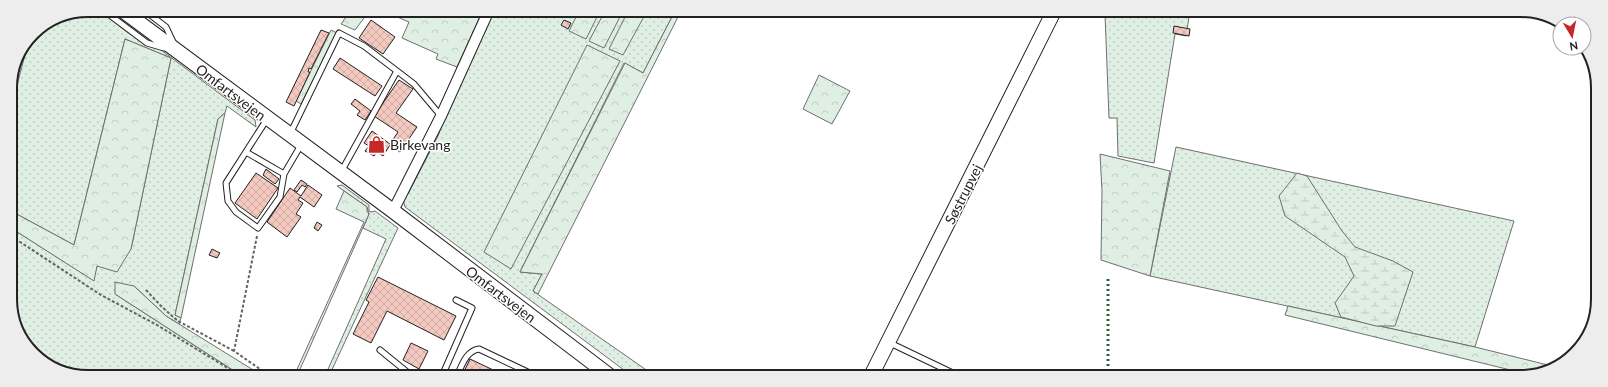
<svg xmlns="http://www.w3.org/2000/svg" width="1608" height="387" font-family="Lato,sans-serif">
	<defs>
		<pattern id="grass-dots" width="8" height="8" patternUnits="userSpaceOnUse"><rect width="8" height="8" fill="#e0efe3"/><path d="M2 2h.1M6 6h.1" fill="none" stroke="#c0cdc2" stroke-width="1.8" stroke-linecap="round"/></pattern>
		<pattern id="forest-crowns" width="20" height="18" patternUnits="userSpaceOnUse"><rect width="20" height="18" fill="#e0efe3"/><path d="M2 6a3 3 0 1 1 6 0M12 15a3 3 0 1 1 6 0" fill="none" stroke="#c0cdc2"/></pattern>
		<pattern id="wetland-marsh" width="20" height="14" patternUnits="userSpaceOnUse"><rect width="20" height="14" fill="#e0efe3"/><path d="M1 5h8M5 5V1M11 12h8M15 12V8" fill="none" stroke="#c0cdc2"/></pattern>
		<pattern id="building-cross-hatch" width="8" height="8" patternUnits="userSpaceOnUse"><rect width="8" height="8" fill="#f3c9c0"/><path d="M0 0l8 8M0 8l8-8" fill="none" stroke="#d0aca5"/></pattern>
	</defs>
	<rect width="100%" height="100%" fill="#fff"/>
	<path fill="url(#grass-dots)" stroke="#6f6f6f" d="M88 10H99L127 32 147 44 161 50 255 120 256 127 227 106 225 113 218 119 175 315 181 318 179 324 166 316 134 286 115 294 242 376 72 375 33 354 12 315 11 228 93 280 97 266 131 249 171 58 125 39 74 245 11 211 10 112 30 36 33 33 58 16Z
		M493 10 675 11 643 73 624 63 520 272 542 274 533 291 655 376H632L405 207 403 199 404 193 408 194 438 136 447 112Z
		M1127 11H1190L1186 36 1175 34 1154 163 1118 156 1117 118H1109L1105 14 1127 13Z
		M1176 147 1514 221 1475 347 1150 276Z
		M342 185 369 205V211L371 212 375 211 398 228 329 376H325L386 239 363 228 369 214 367 207 337 186Z"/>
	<path fill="url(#forest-crowns)" stroke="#6f6f6f" d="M351 10H370L355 30 341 24Z
		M381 10H483L457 67 436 59 438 54 402 38 409 22Z
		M579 11H600L586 39 569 31Z
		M605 11H623L604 48 589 41Z
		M628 11H647L623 55 609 49Z
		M675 11H681L538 294 533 291 542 274 520 272 625 63 643 73Z
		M331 30 337 33 301 104 296 101Z
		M125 39 171 58 131 249 117 272 97 266 94 281 11 228V211L74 245Z
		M587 45 620 61 511 269 484 252Z
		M819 75 850 91 832 124 803 109Z
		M225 113 181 318 175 315 218 119Z
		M1100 154 1170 171 1150 276 1101 260 1102 191Z
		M344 191 367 207V211L369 214 297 376H294L364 222 336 209Z
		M115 282 134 286 166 316 263 376H242L115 294Z
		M1288 306 1475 347 1552 366 1531 375 1285 315Z"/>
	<path fill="url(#wetland-marsh)" stroke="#6f6f6f" d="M1297 173 1307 176 1342 231 1355 247 1393 261 1413 272 1395 326H1376L1341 317 1335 303 1354 276 1345 257 1285 216 1279 196Z"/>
	<path fill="url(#building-cross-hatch)" stroke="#222" d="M1107 11H1126V13H1107Z
		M371 20 395 37 383 54 359 38Z
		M564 20 571 23 568 29 561 25Z
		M1174 26 1190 29 1189 36 1173 33Z
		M321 30 329 33 311 69 309 68 308 72H310L294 106 286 102Z
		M340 58 382 86 375 96 333 69Z
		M399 80 413 89 396 113 417 127 400 152 390 145 383 156 377 152 374 156 365 151 369 146 364 143 372 131 390 144 398 132 374 116Z
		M355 99 371 111 365 120 357 115 360 111 351 104Z
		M266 169 279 179 275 184 263 175Z
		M256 173 278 188 257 219 235 203Z
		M301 180 307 184 305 187 302 185 297 192 294 190Z
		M308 185 322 195 314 207 300 197 298 200 303 203 296 214 301 217 287 237 267 222 290 188 301 196Z
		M317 222 322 225 318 231 314 228Z
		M212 249 220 253 217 258 209 255Z
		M378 277 456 316 444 340 387 311 371 343 353 334 369 302 366 300Z
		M411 343 428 351 419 369 403 360Z
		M470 359 506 376H462Z"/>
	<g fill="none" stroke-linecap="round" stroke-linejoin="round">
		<defs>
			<path id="lane" d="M103 10 147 43 164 48
				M144 10 166 27 174 44
				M267 119 226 183 228 201 236 212 258 228 280 197 284 174 301 145
				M290 134 339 33 364 46 397 71
				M246 152 284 174
				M341 172 397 71 414 84 441 116
				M890 343 959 376
				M380 350 412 376
				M442 376 472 308 456 300
				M457 376C462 365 466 351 479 349L536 376"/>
			<path id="street" d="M393 211 441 116 489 10"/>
			<path id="secondary" d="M122 10 393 211 610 376
				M871 376 1054 11"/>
		</defs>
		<use href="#lane" stroke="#222" stroke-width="7"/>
		<use href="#street" stroke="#222" stroke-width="12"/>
		<use href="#secondary" stroke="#222" stroke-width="16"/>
		<path stroke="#646464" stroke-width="2" stroke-dasharray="3 2" stroke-linecap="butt" d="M11 236 101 295 157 325 231 370 237 376
			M257 236 234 351 270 376
			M146 290 162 307 178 321 234 351"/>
		<use href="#lane" stroke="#fff" stroke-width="5"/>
		<use href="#street" stroke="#fff" stroke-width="10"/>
		<use href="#secondary" stroke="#fff" stroke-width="14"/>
		<path stroke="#2f5e38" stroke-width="3" stroke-dasharray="2 3" stroke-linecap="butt" d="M1108 376V279"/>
	</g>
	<defs>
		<symbol id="shop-bare" viewBox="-9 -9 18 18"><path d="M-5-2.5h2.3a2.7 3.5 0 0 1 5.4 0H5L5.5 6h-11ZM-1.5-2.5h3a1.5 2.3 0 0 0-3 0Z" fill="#c62828" stroke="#fff" stroke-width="2.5" paint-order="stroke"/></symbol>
	</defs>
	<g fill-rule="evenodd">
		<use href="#shop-bare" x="364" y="132" width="25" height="25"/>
	</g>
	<g text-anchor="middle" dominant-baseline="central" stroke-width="3" stroke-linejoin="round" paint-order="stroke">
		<g font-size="14" fill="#222" stroke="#fff">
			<text transform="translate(231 92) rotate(37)">Omfartsvejen</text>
			<text transform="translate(963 194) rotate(-63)">Søstrupvej</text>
			<text transform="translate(501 294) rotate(37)">Omfartsvejen</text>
		</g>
		<g font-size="14" fill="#222" stroke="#fff" text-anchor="start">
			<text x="390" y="144">Birkevang</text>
		</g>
	</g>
	<path d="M0 0H1608V387H0ZM88 17H1520A71 71 0 0 1 1591 88V299A71 71 0 0 1 1520 370H88A71 71 0 0 1 17 299V88A71 71 0 0 1 88 17Z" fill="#ededed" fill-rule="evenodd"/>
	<path fill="none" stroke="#222" stroke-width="2" d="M88 17H1520A71 71 0 0 1 1591 88V299A71 71 0 0 1 1520 370H88A71 71 0 0 1 17 299V88A71 71 0 0 1 88 17Z"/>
	<g transform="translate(1572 36) rotate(170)"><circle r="19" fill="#ffffff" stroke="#a7a7a7"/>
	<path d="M0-3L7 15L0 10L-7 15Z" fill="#c62828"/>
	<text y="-6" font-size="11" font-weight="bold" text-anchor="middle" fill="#222222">N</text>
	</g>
</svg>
